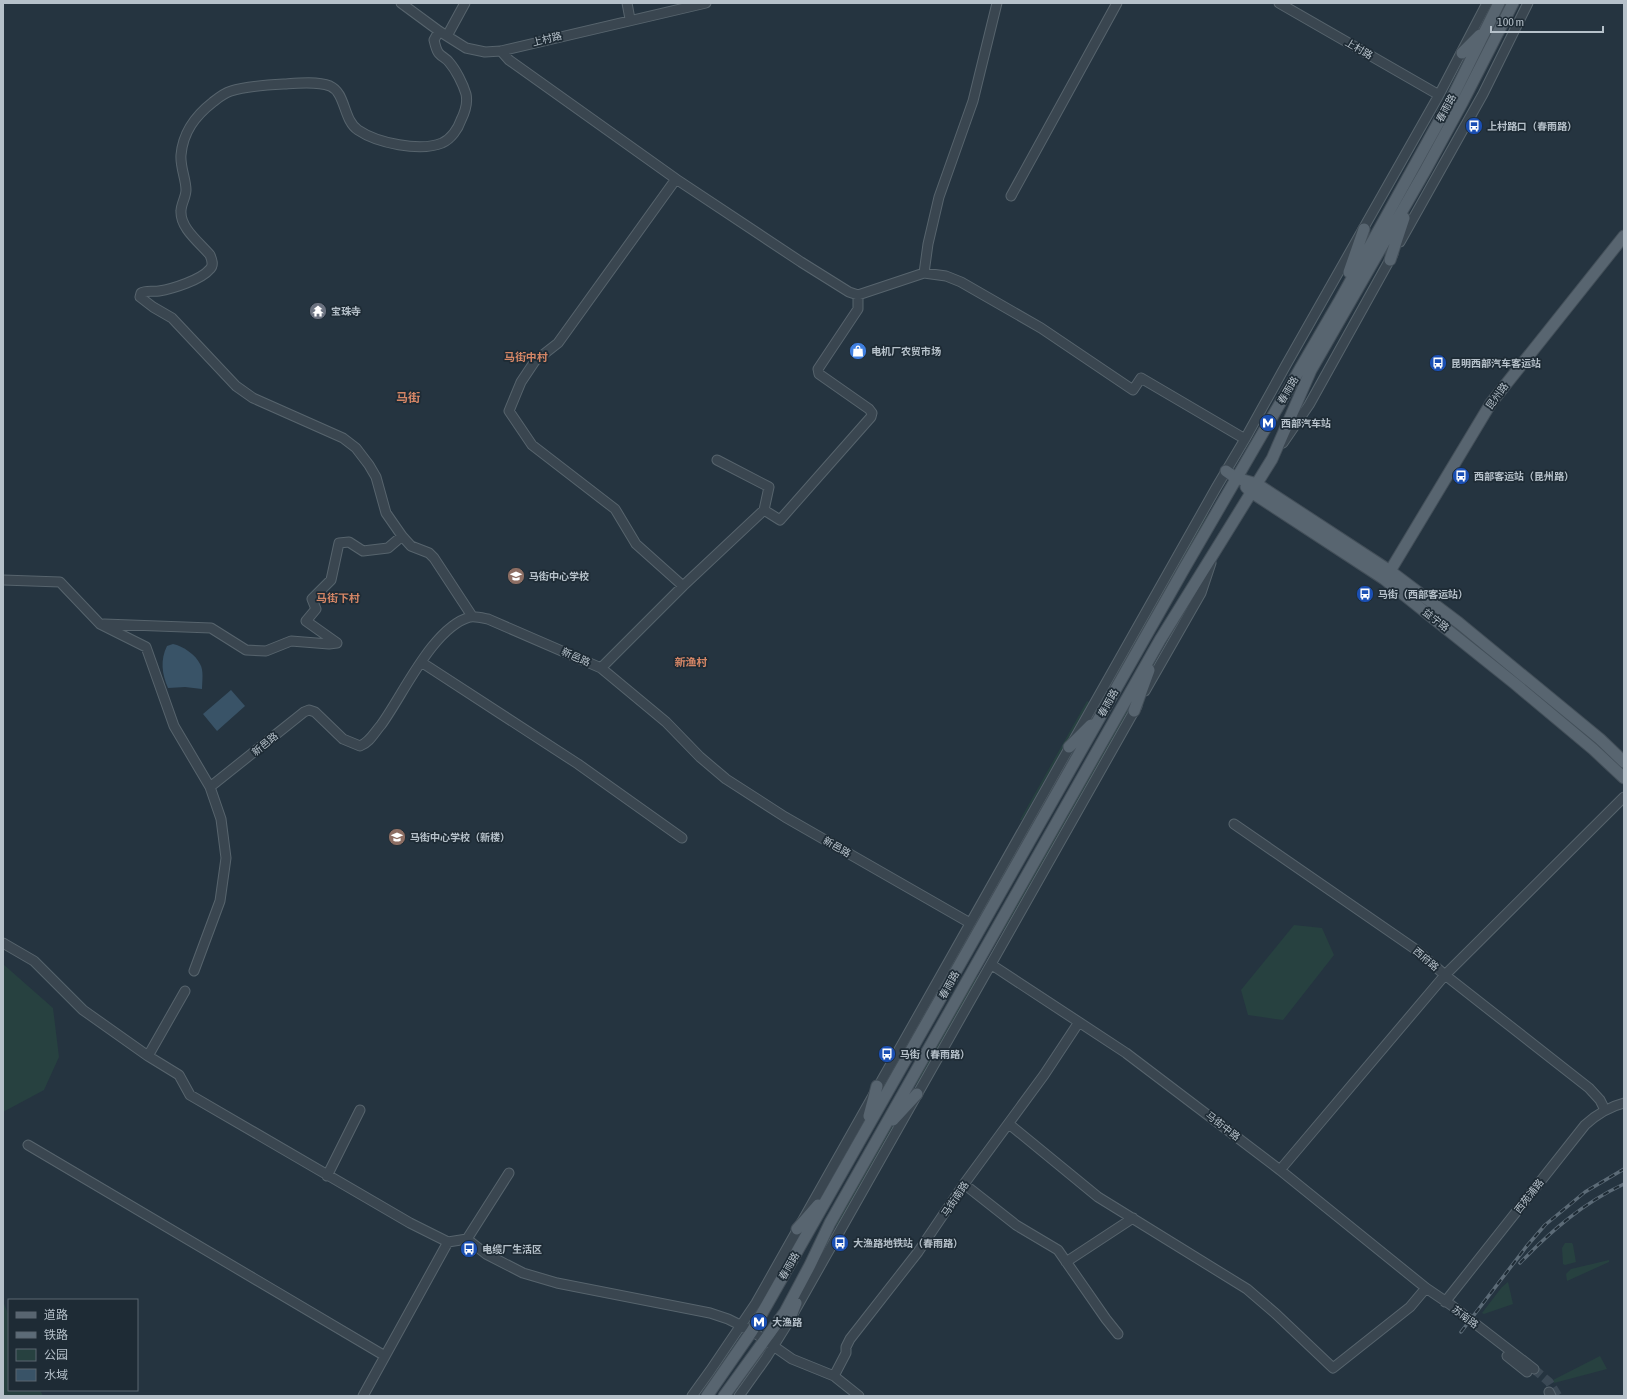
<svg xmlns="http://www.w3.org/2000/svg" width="1627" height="1399" font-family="'Asap Condensed','Noto Sans SC',sans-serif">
	<rect width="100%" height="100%" fill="#253440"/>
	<path fill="#274140" d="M1206 511 1208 514 1099 708 1089 720Z
		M1135 695 1129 710 1004 930 1002 931 1001 930Z
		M1087 701 1089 702 1022 820H1020Z
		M1294 925 1322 928 1334 955 1283 1020 1248 1015 1241 990Z
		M3 964 53 1008 59 1057 44 1090 3 1112Z
		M976 975 978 977 921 1078 909 1093Z
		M892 1126H893L837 1226H834L883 1137Z
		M1565 1243H1572L1573 1245 1576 1262 1565 1265 1563 1264 1562 1248Z
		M1609 1260V1262L1567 1281 1566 1274 1571 1269Z
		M1508 1282 1513 1304 1484 1314 1482 1313 1502 1287Z
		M3 1301 9 1316V1390H40L43 1396H3Z
		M1600 1356 1607 1369 1554 1383 1553 1380Z"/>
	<path fill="#395367" d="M173 644C183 646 196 655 200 664 204 670 202 682 202 689L185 687 168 688C162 674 160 660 167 646Z
		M231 690 245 706 217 731 203 714Z"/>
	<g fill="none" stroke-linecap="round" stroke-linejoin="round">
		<path stroke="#3b4955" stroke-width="9" stroke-dasharray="9 4.5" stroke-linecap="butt" d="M1534 1369 1549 1382 1558 1396"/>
		<defs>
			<path id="minor" d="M401 3 439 31 466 48 485 52 501 51 706 3
				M627 3 630 19
				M1279 3 1439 95
				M439 31 434 40C435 44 436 49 438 52 440 56 446 58 449 62 456 70 463 84 466 94 468 103 465 112 461 120 458 129 451 139 442 143 420 152 377 143 358 130 343 120 346 93 330 86 317 81 298 83 285 84 267 85 247 86 231 91 224 93 218 98 213 102 195 116 183 132 181 155 180 167 186 179 186 190 186 197 181 204 181 211 180 228 199 242 210 255 212 260 214 265 210 269 201 280 172 289 159 291 153 292 146 290 141 293L140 297 153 307 172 318 236 386 253 398 343 438 356 448 369 465 376 477 386 513 402 536 411 546 429 553 434 558 472 616
				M447 36 465 3
				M501 51 509 60 676 179 801 262 849 292 858 295 924 273 946 276 961 282 1041 328 1133 390 1141 378 1245 439
				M676 179 558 343 535 361 521 382 509 411 532 445 615 509 636 544 683 586
				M1011 196 1117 3
				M1400 242 1483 94 1528 3
				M924 273 928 244 939 197 973 101 997 3
				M1283 443 1309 405 1393 254
				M764 510 780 520 871 417 872 413 869 409 819 374 818 369 858 309V295
				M3 580 60 582 100 624 146 647 174 726 210 787 221 819 226 858 220 901 194 971
				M104 624 211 628 246 650 266 651 291 641 329 644 337 643 306 621 316 609 312 599 331 580 339 543 349 542 363 551 388 548 402 536
				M421 662 578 764 682 838
				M601 668 683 586 764 510 769 487 717 460
				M1145 691 1201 593 1211 563
				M210 787 304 712 309 710 315 712 343 739 360 746C370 742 374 733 381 725 403 695 433 627 470 617 475 616 483 618 488 619L601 668 666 722 700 757 726 779 785 817 970 923
				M1234 824 1415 949 1445 975 1589 1088 1600 1100 1605 1110
				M3 943 34 961 83 1010 148 1056 179 1075 190 1095 410 1223 448 1242 467 1239 509 1173
				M992 965 1126 1053 1280 1170 1426 1288 1451 1305 1534 1369
				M148 1056 185 991
				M1009 1124 1098 1197 1247 1289 1276 1314 1333 1368 1410 1307 1426 1288
				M28 1145 385 1356
				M1280 1170 1445 975 1624 797
				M327 1176 360 1110
				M964 1184 1016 1225 1058 1250 1106 1319 1118 1334
				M467 1239 486 1254 523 1273 557 1283 710 1313 728 1319 752 1331 792 1359 834 1376 859 1396
				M1066 1262 1133 1218
				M1445 1302 1585 1125C1597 1114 1608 1107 1624 1103
				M1507 1356 1527 1372
				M834 1376 846 1353V1347L850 1339 918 1252 964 1184 1044 1075 1079 1022
				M1549 1392 1551 1396
				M363 1396 448 1242
				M692 1396 710 1371 756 1303 1216 488 1245 439 1286 365 1439 95 1487 3
				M739 1396 766 1358 789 1321 1137 706"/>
			<path id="major" d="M1462 53 1480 35
				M1390 260 1404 218
				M1349 272 1364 229
				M1226 471 1236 478 1257 484 1390 571 1459 623 1600 739 1624 762
				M1246 487 1251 492 1384 579 1514 683 1593 749 1624 778
				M1390 571 1491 403 1624 236
				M1134 711 1149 670
				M1069 747 1091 725
				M869 1116 877 1086
				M893 1120 917 1094
				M797 1229 818 1205
				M789 1321 796 1303
				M707 1396 752 1331 1185 567 1340 300 1452 98 1499 3
				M724 1396 785 1312 810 1265 830 1223 1160 640 1272 459 1311 370 1425 171 1462 103 1513 3"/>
		</defs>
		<use href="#minor" stroke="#57646d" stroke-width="11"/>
		<use href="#major" stroke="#434f59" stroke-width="13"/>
		<use href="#minor" stroke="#3a4650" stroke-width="9"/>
		<use href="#major" stroke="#586570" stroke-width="11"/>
		<defs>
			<path id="rail" d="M1520 1263C1551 1231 1583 1203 1624 1184
				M1461 1332 1526 1247 1545 1225 1585 1192 1624 1169"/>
		</defs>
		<use href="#rail" stroke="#5c6b77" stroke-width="3.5"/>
		<use href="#rail" stroke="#1e2b35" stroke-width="2" stroke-dasharray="6" stroke-linecap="butt"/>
	</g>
	<defs>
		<symbol id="bus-disc" viewBox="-11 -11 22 22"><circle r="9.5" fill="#1a4fb4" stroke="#1e2b35"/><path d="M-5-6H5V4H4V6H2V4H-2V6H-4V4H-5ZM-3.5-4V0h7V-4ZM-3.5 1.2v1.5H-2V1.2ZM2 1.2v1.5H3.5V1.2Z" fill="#fff"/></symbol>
		<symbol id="temple-disc" viewBox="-11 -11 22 22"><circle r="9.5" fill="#6b7280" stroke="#1e2b35"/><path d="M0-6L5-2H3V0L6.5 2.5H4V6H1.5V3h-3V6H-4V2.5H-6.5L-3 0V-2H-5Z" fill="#fff"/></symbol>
		<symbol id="shop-disc" viewBox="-11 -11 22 22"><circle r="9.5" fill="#3f7fe0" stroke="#1e2b35"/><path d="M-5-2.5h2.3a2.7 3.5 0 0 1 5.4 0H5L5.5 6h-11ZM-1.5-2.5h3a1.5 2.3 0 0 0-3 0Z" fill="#fff"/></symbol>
		<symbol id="metro-disc" viewBox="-11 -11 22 22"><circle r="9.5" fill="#1a4fb4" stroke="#1e2b35"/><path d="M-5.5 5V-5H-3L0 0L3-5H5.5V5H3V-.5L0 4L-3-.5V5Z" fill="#fff"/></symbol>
		<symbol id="school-disc" viewBox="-11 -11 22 22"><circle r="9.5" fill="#8d6e63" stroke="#1e2b35"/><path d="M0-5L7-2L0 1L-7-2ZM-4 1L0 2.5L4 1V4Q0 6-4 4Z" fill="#fff"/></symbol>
	</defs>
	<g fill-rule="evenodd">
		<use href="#bus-disc" x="1464" y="116" width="20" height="20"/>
		<use href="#temple-disc" x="308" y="301" width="20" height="20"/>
		<use href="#shop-disc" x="848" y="341" width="20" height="20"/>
		<use href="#bus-disc" x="1428" y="353" width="20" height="20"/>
		<use href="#metro-disc" x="1258" y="413" width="20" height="20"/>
		<use href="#bus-disc" x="1451" y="466" width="20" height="20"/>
		<use href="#school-disc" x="506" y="566" width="20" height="20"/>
		<use href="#bus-disc" x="1355" y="584" width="20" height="20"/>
		<use href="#school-disc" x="387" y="827" width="20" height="20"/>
		<use href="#bus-disc" x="877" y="1044" width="20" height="20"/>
		<use href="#bus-disc" x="830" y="1233" width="20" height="20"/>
		<use href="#bus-disc" x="459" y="1239" width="20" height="20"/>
		<use href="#metro-disc" x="749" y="1312" width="20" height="20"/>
	</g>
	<g text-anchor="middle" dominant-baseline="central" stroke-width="3.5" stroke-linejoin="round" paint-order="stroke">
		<g font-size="10" fill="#b6c1ca" stroke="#1e2b35">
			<text transform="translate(547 39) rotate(-14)">上村路</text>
			<text transform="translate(1359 49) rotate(30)">上村路</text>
			<text transform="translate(1446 108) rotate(-62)">春雨路</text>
			<text transform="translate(1288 390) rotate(-59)">春雨路</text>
			<text transform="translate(1497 396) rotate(-54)">昆州路</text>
			<text transform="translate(1436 620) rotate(38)">益宁路</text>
			<text transform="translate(576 657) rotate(24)">新邑路</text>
			<text transform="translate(1108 703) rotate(-61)">春雨路</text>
			<text transform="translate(265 744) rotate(-39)">新邑路</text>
			<text transform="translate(837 847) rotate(30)">新邑路</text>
			<text transform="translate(1426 959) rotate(40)">西府路</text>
			<text transform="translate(949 985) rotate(-61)">春雨路</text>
			<text transform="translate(1223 1126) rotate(38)">马街中路</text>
			<text transform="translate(1529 1196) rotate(-52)">西苑浦路</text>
			<text transform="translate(955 1199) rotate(-56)">马街南路</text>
			<text transform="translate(789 1266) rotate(-60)">春雨路</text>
			<text transform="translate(1465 1317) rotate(37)">苏南路</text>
		</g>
		<g font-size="10" font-weight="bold" fill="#b6c1ca" stroke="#1e2b35" text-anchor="start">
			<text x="1487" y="126">上村路口（春雨路）</text>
			<text x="331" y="311">宝珠寺</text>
			<text x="871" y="351">电机厂农贸市场</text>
			<text x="1451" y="363">昆明西部汽车客运站</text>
			<text x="1281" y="423">西部汽车站</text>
			<text x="1474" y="476">西部客运站（昆州路）</text>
			<text x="529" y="576">马街中心学校</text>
			<text x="1378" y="594">马街（西部客运站）</text>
			<text x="410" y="837">马街中心学校（新楼）</text>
			<text x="900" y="1054">马街（春雨路）</text>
			<text x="853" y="1243">大渔路地铁站（春雨路）</text>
			<text x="482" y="1249">电缆厂生活区</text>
			<text x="772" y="1322">大渔路</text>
		</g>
		<g font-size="11" font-weight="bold" fill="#d58666" stroke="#1e2b35">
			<text x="526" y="357">马街中村</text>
			<text x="338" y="598">马街下村</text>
			<text x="691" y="662">新渔村</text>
		</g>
		<g font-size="12" font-weight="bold" fill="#d58666" stroke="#1e2b35">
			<text x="408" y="398">马街</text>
		</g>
	</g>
	<rect width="1627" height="1399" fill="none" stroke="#b6c1ca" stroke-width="8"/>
	<rect x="8" y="1299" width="130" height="92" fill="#1e2b35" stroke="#5b6771"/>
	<rect x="16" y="1312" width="20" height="6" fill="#586570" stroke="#5b6771"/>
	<text x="44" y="1319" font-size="12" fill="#b6c1ca">道路</text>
	<rect x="16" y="1332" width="20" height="6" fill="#5c6b77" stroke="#5b6771"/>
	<text x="44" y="1339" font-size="12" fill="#b6c1ca">铁路</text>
	<rect x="16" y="1349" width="20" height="12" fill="#274140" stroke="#5b6771"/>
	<text x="44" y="1359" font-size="12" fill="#b6c1ca">公园</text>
	<rect x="16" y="1369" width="20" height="12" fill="#395367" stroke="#5b6771"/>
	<text x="44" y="1379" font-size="12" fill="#b6c1ca">水域</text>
	<path d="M1491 26v6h112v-6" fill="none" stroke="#b6c1ca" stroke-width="2"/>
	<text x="1497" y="26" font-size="12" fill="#b6c1ca" stroke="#1e2b35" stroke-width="3" paint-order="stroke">100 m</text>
</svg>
